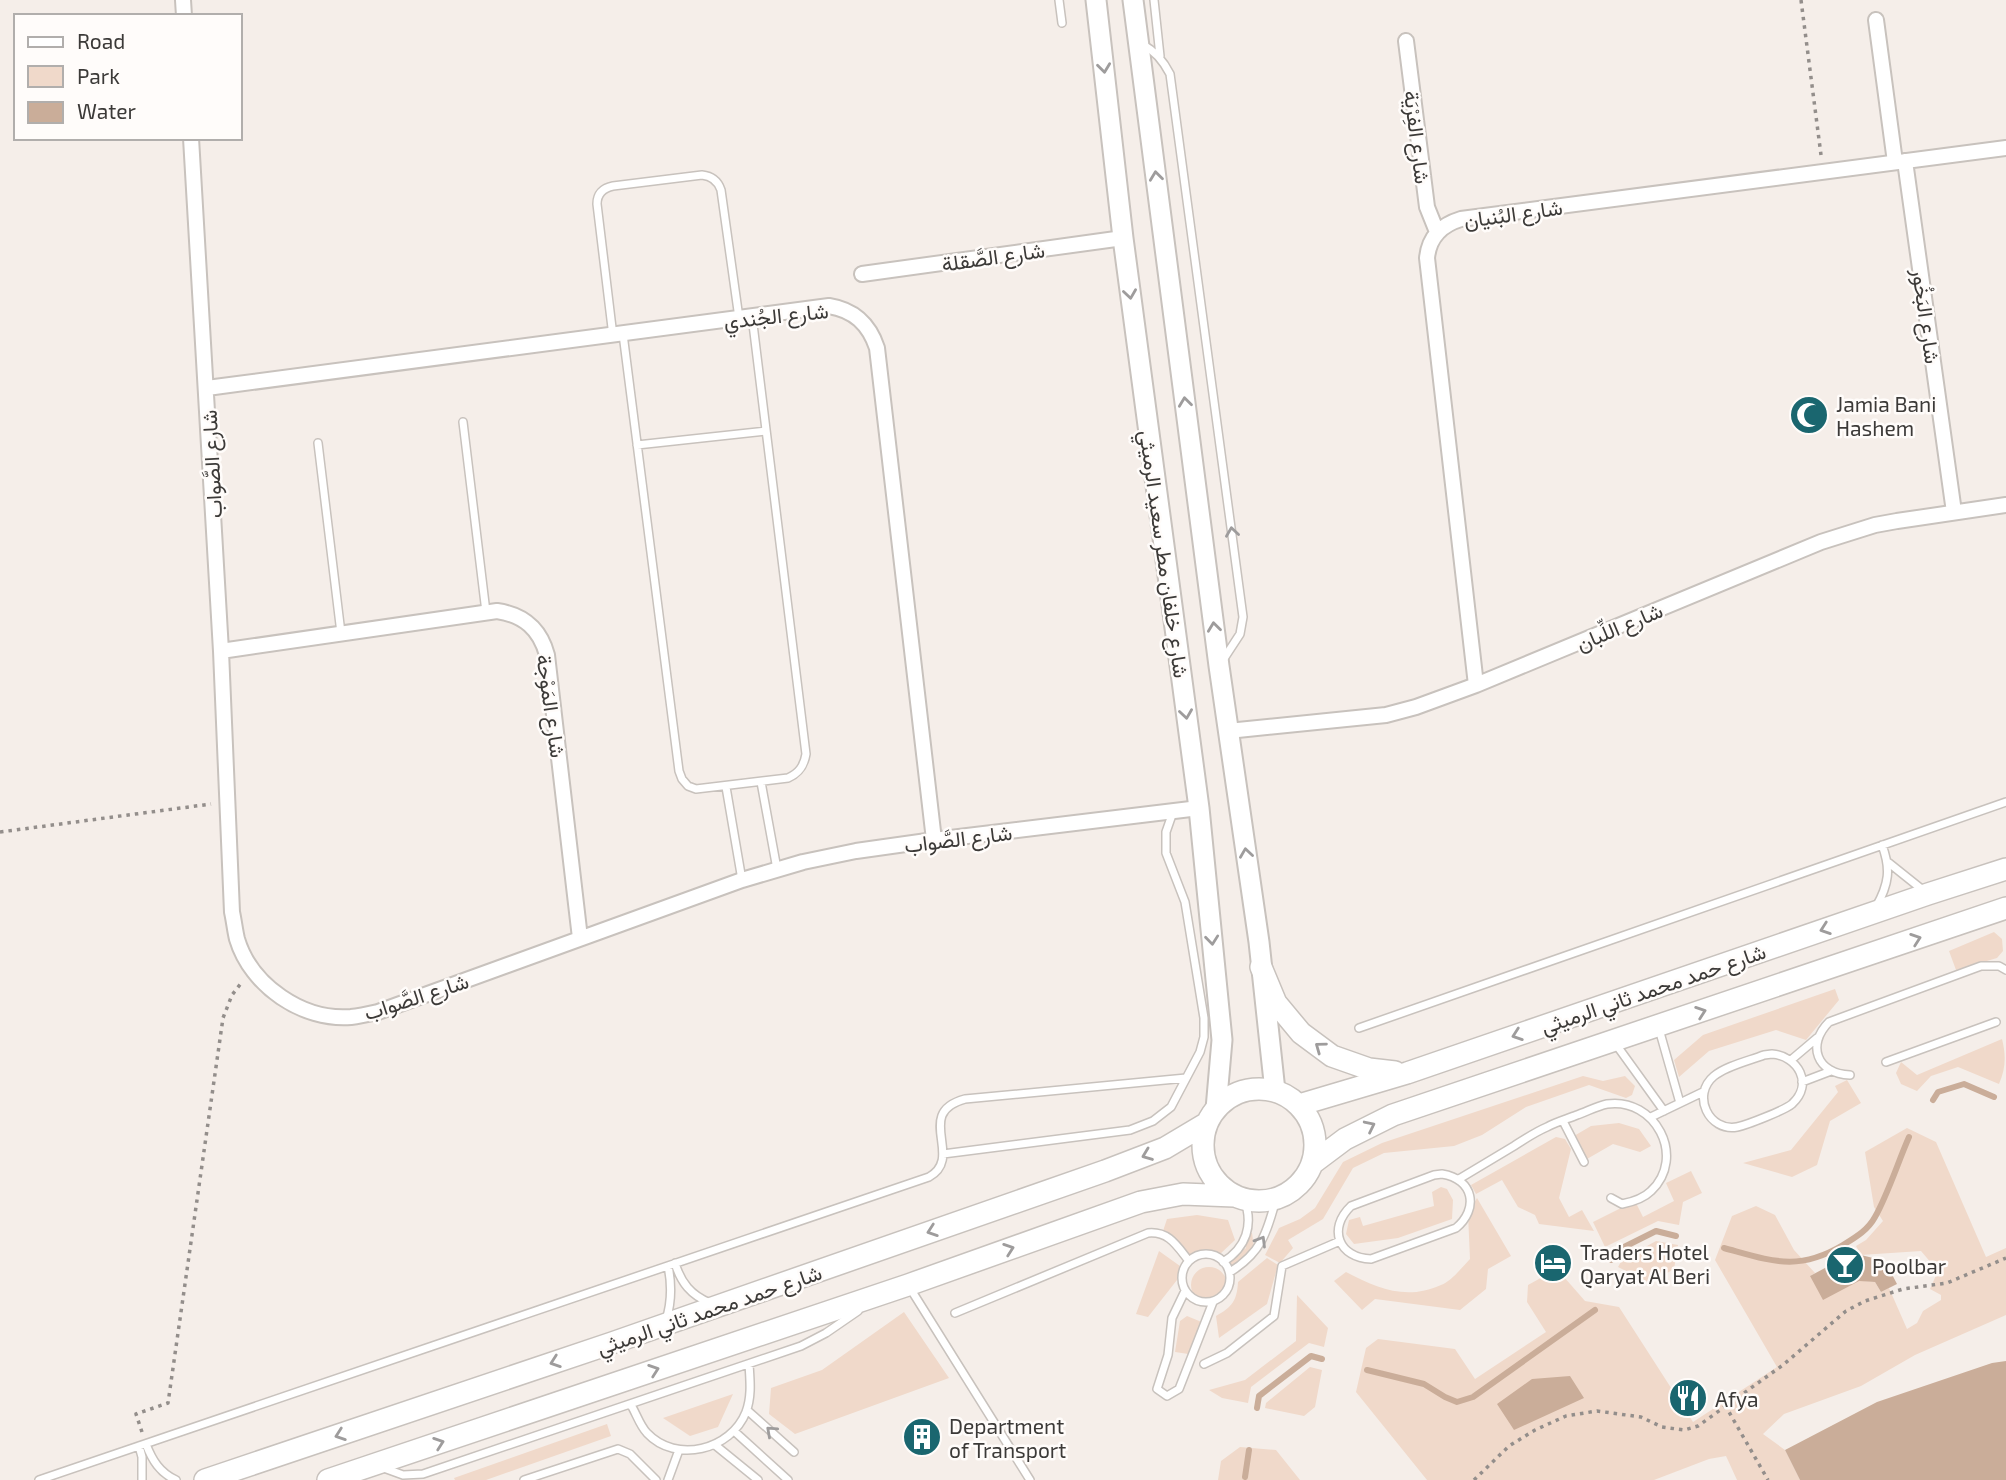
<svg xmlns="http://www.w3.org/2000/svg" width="2006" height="1480" font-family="'Exo 2',Vazirmatn,sans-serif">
	<rect width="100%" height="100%" fill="#f5eee9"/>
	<path fill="#f0d9ca" d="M1994 932 2002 939 2003 951 1997 958 1956 970 1949 951Z
		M1835 989 1839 1000 1806 1040 1776 1030 1709 1051 1679 1077 1674 1060 1703 1035Z
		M2002 1039C2006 1055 2006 1068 1999 1084L1958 1067 1931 1076 1917 1091 1901 1084 1896 1073 1901 1062 1917 1075Z
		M1583 1076 1603 1081 1625 1076 1635 1086 1632 1095 1626 1098 1589 1085 1526 1107 1482 1135 1454 1146 1384 1153 1353 1168 1323 1219 1288 1240 1293 1248 1280 1263 1265 1255 1279 1228 1300 1219 1315 1208 1343 1162 1382 1143Z
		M1847 1080 1861 1103 1830 1121 1817 1165 1792 1177 1743 1163 1791 1150 1838 1092 1835 1086Z
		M1619 1123 1639 1129 1651 1146 1640 1152 1613 1144 1587 1159 1574 1136 1591 1126Z
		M1907 1128 1936 1142 1986 1257 2006 1248V1315L1915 1355 1861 1386 1784 1414 1763 1434 1785 1450 1800 1480H1737L1726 1456 1709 1459 1654 1480H1427L1356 1392 1366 1348 1378 1339 1455 1349 1475 1379 1546 1332 1527 1302 1528 1285 1557 1269 1585 1301 1619 1307 1693 1422 1777 1367 1715 1260 1732 1216 1756 1206 1775 1215 1794 1250 1815 1273 1810 1276 1875 1282 1881 1292 1889 1288 1907 1329 1917 1323 1923 1311 1941 1300V1295L1930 1289 1938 1271 1921 1251 1861 1255 1856 1246 1866 1240 1883 1221 1874 1207 1865 1152Z
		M1556 1137 1565 1139 1571 1149 1559 1198 1569 1217 1582 1210 1594 1231 1539 1224 1535 1215 1518 1207 1502 1180 1476 1194 1471 1185Z
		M1691 1171 1702 1193 1683 1202 1679 1225 1658 1221 1605 1247 1593 1222 1635 1201 1643 1217 1674 1201 1666 1183Z
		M1441 1187 1447 1189 1453 1200 1452 1219 1398 1238 1354 1244 1346 1234 1349 1220 1360 1217 1363 1226 1434 1206 1432 1192Z
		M1477 1198 1511 1256 1488 1269 1486 1289 1460 1310 1375 1299 1362 1310 1334 1281 1346 1272C1377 1288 1406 1301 1441 1285 1452 1281 1462 1267 1470 1259L1468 1214Z
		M1197 1215 1228 1220 1235 1240 1219 1255 1205 1252 1193 1257 1162 1234 1167 1219Z
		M1244 1233H1252L1255 1255 1235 1271 1228 1261 1246 1248Z
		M1656 1241 1678 1245 1674 1269 1650 1283 1618 1267 1622 1260Z
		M1159 1251 1180 1266 1177 1280 1148 1317 1136 1314Z
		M1267 1258 1278 1265 1267 1304 1219 1338 1216 1316C1232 1307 1237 1301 1238 1282Z
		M1191 1285a18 18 0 1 1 36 0a18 18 0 1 1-36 0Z
		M1297 1295 1328 1328 1324 1347 1309 1343 1251 1387 1248 1403 1222 1398 1209 1390 1245 1380 1296 1341Z
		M904 1312 949 1378 795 1434 769 1414 771 1388 822 1370Z
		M1187 1316 1204 1323 1195 1355 1175 1352 1180 1321Z
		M1310 1367 1322 1370 1315 1407 1304 1416 1265 1408 1266 1403Z
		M733 1394 718 1427 690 1436 663 1418Z
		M607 1424 611 1436 486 1480H455L454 1478Z
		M1240 1447 1276 1450 1300 1480H1218L1221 1461Z"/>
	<path fill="#caad99" d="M1853 1253 1885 1261 1897 1284 1881 1292 1875 1282 1859 1281 1823 1300 1810 1276Z
		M2006 1361V1480H1800L1785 1450 1877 1402 1992 1363Z
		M1570 1376 1584 1398 1514 1430 1497 1404 1532 1379Z"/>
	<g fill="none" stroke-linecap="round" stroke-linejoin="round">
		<path stroke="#caad99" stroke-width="6" d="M1933 1100 1938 1092 1964 1084 1994 1097
			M1724 1248C1772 1261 1798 1272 1843 1245 1856 1237 1868 1230 1875 1217 1888 1194 1898 1162 1909 1137
			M1611 1260 1614 1252 1656 1231 1676 1236
			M1367 1370 1424 1384 1445 1397 1457 1402 1473 1397 1595 1310
			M1257 1408 1259 1396 1311 1356 1322 1359
			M1245 1477 1249 1450"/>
		<defs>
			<path id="service" d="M1059 0 1062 23
				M1154 0 1160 56
				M1142 44C1155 51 1163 60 1170 74L1243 617 1240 634 1223 660
				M623 334 679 771 682 779 688 786 696 789 788 778C799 773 804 766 806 754L752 316
				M613 336 597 204C597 194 603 188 613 186L702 175C712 176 718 181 721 190L739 318
				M463 422 486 612
				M318 443 341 633
				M637 445 766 431
				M761 782 777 869
				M726 787 742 880
				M1889 863 1924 891
				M1876 907C1889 884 1891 869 1882 845
				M1359 1028 2006 802
				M1659 1029 1680 1103
				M1615 1043 1664 1111
				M1772 1054C1798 1056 1814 1084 1792 1104 1785 1110 1747 1125 1737 1127 1709 1132 1691 1095 1714 1076 1726 1066 1748 1061 1764 1055Z
				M1791 1060 1817 1038
				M1886 1062 1996 1022
				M1850 1075C1817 1074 1806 1045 1829 1022L1981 966H1999L2006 970
				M1802 1082 1831 1071
				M1651 1117 1703 1092
				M1563 1121 1584 1162
				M943 1154 1130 1130 1153 1121 1171 1107 1200 1052 1204 1037V1018L1185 902 1166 853V832L1173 812
				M1442 1174C1474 1179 1479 1209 1456 1228L1371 1259C1339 1258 1327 1229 1351 1206L1434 1175Z
				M1459 1179C1477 1168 1496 1157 1514 1146 1525 1139 1535 1132 1547 1127 1556 1122 1567 1119 1577 1115 1586 1112 1597 1106 1607 1104 1655 1097 1687 1157 1651 1191 1643 1199 1632 1202 1622 1204L1611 1198
				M1182 1278a24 24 0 1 1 48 0a24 24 0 1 1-48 0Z
				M1223 1262C1246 1248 1254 1225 1244 1199
				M675 1263C681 1283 691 1295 710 1303
				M1230 1272C1261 1253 1267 1233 1276 1199
				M910 1288 1030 1480
				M1185 1291 1172 1318 1168 1355 1157 1389 1167 1396 1179 1389 1213 1302
				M955 1313 1148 1233C1169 1231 1177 1246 1189 1261
				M666 1320C672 1301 672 1285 668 1266
				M1204 1364 1227 1353 1274 1316 1282 1266 1340 1241
				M631 1405C636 1413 640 1426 647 1433 676 1464 731 1450 746 1412 752 1396 750 1380 749 1364
				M747 1410 794 1452
				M734 1431 788 1480
				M146 1444C152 1460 160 1473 176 1480
				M715 1445 758 1480
				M139 1446 142 1457V1480
				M381 1467 403 1475 423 1474 801 1346 826 1333 858 1311
				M39 1480 929 1177C965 1157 913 1113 965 1099L1186 1078
				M524 1480 618 1449 630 1454 656 1480
				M668 1480 679 1450"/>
			<path id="minor" d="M183 0 184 16
				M1876 20 1895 162
				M1406 41 1427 207 1437 232
				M191 138 221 651 232 912C234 921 235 931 237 939 251 986 303 1021 351 1017 360 1016 369 1014 378 1012L742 880 803 862 856 851 934 840 1199 808
				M1905 161 1954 512
				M862 274 1123 238
				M207 388 829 306C854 310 869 324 877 348L934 840
				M221 651 497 611C524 615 540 629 547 655L580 938
				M1476 685 1427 258C1429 237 1441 225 1461 219L2006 148
				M1228 731 1386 715 1416 707 1476 685 1821 542 1875 525 1897 521 2006 505"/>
			<path id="tertiary" d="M1096 0 1123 238 1199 808 1222 1040 1216 1109
				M1133 0 1219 666 1259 942 1275 1091"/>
			<path id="secondary" d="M1261 967 1276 1003 1301 1033 1332 1056 1369 1069 1395 1072
				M1203 1145a56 56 0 1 1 112 0a56 56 0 1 1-112 0Z
				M1299 1105 1407 1073 1928 894 2006 869
				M1313 1163 1345 1139 1393 1115 2006 908
				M205 1480 612 1343 1105 1171 1165 1148 1207 1123
				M328 1480 908 1285 1141 1202 1183 1194 1234 1196"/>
		</defs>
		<use href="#service" stroke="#c8c2bd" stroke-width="10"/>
		<use href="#minor" stroke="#c8c2bd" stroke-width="18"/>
		<use href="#tertiary" stroke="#c8c2bd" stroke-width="23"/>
		<use href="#secondary" stroke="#c8c2bd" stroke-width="24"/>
		<path stroke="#938e8b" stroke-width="3.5" stroke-dasharray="3.5 5" stroke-linecap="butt" d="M1801 0 1821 155
			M0 832 211 804
			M1725 1405 1768 1480
			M142 1432 136 1414 168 1403 223 1018 232 995 242 982
			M1474 1480 1509 1446 1535 1430 1566 1416 1597 1411 1641 1417 1662 1427 1684 1430 1698 1426 1783 1365 1846 1311 1865 1301 1903 1289 1947 1283 2006 1258"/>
		<use href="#service" stroke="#fff" stroke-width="7"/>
		<use href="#minor" stroke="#fff" stroke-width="14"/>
		<use href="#tertiary" stroke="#fff" stroke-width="19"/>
		<use href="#secondary" stroke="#fff" stroke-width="21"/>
	</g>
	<defs><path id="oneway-chevron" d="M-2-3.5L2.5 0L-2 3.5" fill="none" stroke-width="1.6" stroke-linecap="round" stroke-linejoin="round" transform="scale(1.75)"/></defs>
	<g stroke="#9e9c9c">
		<use href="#oneway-chevron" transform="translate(1104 68) rotate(83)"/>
		<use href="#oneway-chevron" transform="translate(1156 176) rotate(-97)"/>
		<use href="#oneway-chevron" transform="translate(1130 294) rotate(82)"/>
		<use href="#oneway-chevron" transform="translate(1185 402) rotate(-97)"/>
		<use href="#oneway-chevron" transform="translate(1232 532) rotate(-98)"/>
		<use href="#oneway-chevron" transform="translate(1214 627) rotate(-97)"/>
		<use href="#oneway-chevron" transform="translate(1186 714) rotate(82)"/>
		<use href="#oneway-chevron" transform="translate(1246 853) rotate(-98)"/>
		<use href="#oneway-chevron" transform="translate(1825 929) rotate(161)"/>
		<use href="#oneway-chevron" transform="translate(1916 939) rotate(-19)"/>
		<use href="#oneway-chevron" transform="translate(1212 940) rotate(84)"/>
		<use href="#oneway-chevron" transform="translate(1701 1012) rotate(-19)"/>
		<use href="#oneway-chevron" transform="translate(1517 1035) rotate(161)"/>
		<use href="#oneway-chevron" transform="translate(1320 1047) rotate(-144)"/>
		<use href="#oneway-chevron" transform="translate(1370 1126) rotate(-26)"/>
		<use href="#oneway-chevron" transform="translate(1147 1155) rotate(159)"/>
		<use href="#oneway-chevron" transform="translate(932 1231) rotate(161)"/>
		<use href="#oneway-chevron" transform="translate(1261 1241) rotate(-59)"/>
		<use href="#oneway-chevron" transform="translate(1009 1249) rotate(-19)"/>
		<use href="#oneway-chevron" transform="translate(555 1362) rotate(161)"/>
		<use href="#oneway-chevron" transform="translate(654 1370) rotate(-19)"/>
		<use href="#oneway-chevron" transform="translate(771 1431) rotate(-138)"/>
		<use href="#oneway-chevron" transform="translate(340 1435) rotate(161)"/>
		<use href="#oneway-chevron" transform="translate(439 1443) rotate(-19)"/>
	</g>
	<defs>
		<symbol id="mosque-disc" viewBox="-11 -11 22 22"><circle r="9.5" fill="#1a666f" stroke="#fffcfa"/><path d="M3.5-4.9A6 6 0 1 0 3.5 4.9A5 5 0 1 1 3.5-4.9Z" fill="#fff"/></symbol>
		<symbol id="hotel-disc" viewBox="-11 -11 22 22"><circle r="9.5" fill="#1a666f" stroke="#fffcfa"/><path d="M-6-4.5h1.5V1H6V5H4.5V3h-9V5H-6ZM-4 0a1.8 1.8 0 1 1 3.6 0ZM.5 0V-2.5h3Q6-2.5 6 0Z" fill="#fff"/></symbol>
		<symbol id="bar-disc" viewBox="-11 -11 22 22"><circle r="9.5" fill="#1a666f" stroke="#fffcfa"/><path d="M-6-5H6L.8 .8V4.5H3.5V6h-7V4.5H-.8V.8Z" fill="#fff"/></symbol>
		<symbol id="restaurant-disc" viewBox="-11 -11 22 22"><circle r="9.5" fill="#1a666f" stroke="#fffcfa"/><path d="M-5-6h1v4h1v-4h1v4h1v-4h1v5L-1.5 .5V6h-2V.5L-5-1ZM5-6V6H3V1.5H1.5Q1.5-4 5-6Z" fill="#fff"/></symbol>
		<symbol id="building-disc" viewBox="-11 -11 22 22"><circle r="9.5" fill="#1a666f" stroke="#fffcfa"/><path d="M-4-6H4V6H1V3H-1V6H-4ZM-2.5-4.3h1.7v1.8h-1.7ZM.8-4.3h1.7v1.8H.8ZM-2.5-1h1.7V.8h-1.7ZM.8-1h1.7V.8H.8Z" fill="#fff"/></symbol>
	</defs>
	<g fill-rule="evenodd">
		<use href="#mosque-disc" x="1787" y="393" width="44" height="44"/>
		<use href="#hotel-disc" x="1531" y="1241" width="44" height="44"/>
		<use href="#bar-disc" x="1823" y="1243" width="44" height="44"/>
		<use href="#restaurant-disc" x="1666" y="1376" width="44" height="44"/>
		<use href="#building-disc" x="900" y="1415" width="44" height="44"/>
	</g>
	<g text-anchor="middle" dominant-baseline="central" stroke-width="5" stroke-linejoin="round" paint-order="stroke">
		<g font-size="21" fill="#3c3a38" stroke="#fffcfa">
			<text transform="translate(1418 137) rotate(83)">شارع الفِرْيَة</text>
			<text transform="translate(1513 213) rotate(-8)">شارع البُنيان</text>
			<text transform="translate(993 256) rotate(-8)">شارع الصَّقلة</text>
			<text transform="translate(776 315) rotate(-6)">شارع الجُندي</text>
			<text transform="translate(1927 316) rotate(82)">شارع البَخُور</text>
			<text transform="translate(211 464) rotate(-93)">شارع الصَّواب</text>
			<text transform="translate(1165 554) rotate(82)">شارع خلفان مطر سعيد الرميثي</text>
			<text transform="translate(1619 626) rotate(-23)">شارع اللِّبان</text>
			<text transform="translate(552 706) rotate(82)">شارع المَوْجة</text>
			<text transform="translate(958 838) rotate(-7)">شارع الصَّواب</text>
			<text transform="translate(1653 988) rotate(-19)">شارع حمد محمد ثاني الرميثي</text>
			<text transform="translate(416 996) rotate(-18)">شارع الصَّواب</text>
			<text transform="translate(709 1309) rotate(-19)">شارع حمد محمد ثاني الرميثي</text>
		</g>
		<g font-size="21" fill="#3c3a38" stroke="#fffcfa" text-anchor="start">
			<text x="1836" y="403">Jamia Bani<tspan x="1836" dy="24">Hashem</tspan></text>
			<text x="1580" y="1251">Traders Hotel<tspan x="1580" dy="24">Qaryat Al Beri</tspan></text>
			<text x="1872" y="1265">Poolbar</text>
			<text x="1715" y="1398">Afya</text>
			<text x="949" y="1425">Department<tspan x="949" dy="24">of Transport</tspan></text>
		</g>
	</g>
	<rect x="14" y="14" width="228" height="126" fill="#fffcfa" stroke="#b1aeac" stroke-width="2"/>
	<rect x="28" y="37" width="35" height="10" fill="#ffffff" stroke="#b1aeac" stroke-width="2"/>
	<text x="77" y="49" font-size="21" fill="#3c3a38">Road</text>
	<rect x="28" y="66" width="35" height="21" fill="#f0d9ca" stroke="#b1aeac" stroke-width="2"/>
	<text x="77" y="84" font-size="21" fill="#3c3a38">Park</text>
	<rect x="28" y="102" width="35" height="21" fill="#caad99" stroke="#b1aeac" stroke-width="2"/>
	<text x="77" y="119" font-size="21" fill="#3c3a38">Water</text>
</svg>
